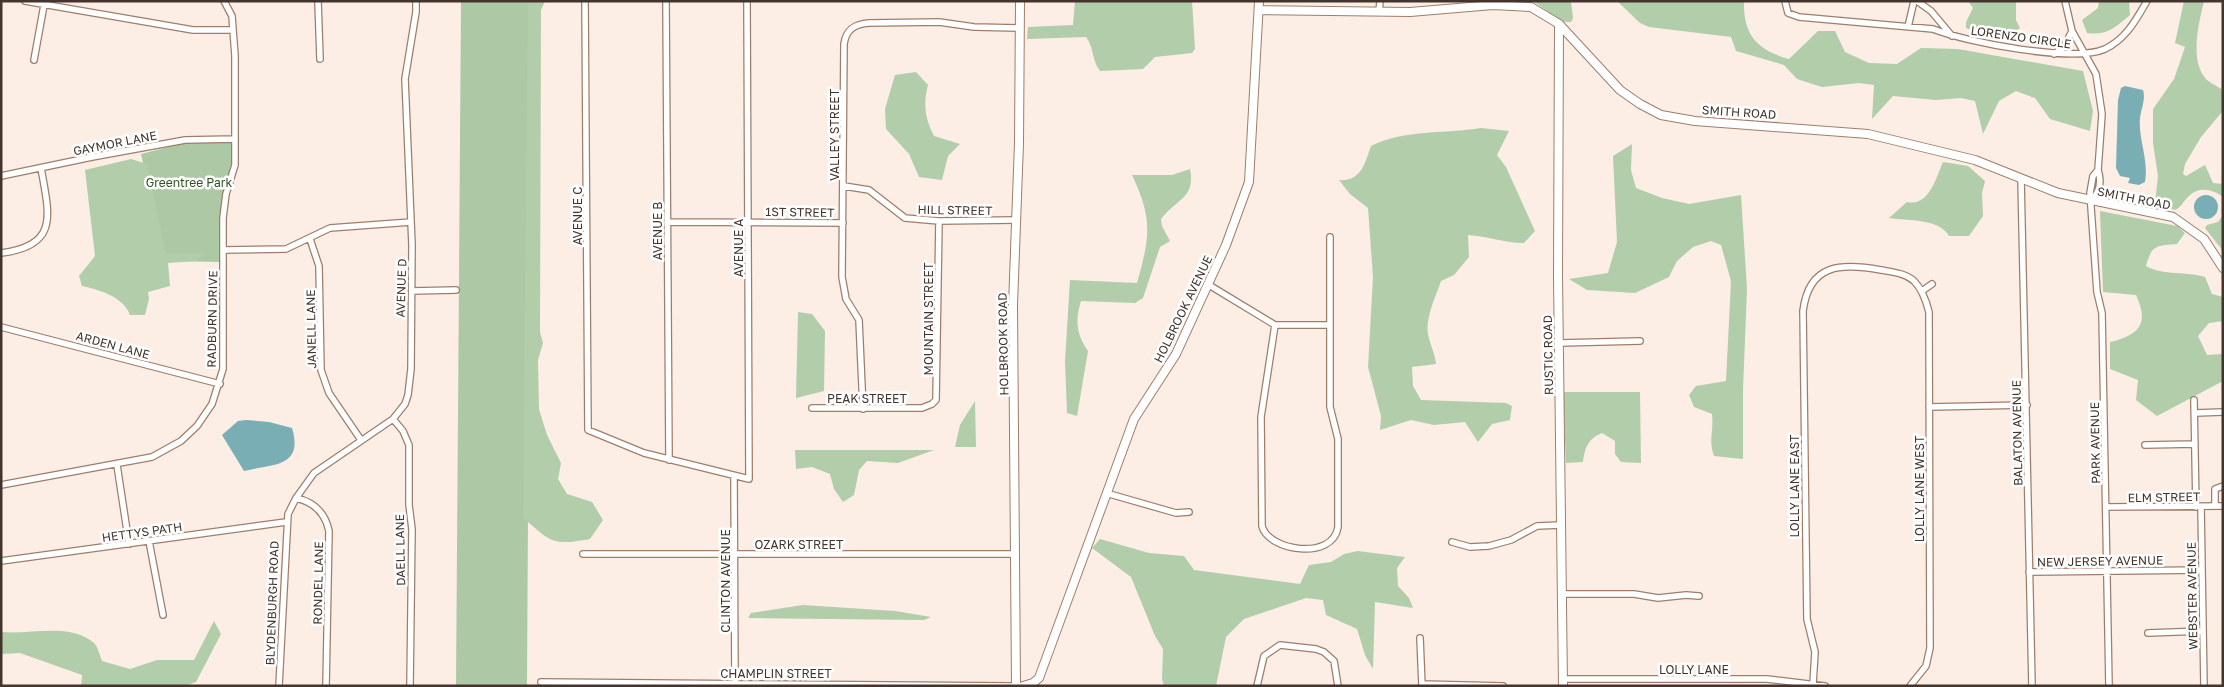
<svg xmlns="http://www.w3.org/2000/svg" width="2224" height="687" font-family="'Golos Text',sans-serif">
	<rect width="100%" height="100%" fill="#fceee5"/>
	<path fill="#adc8a5" d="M461 1H531L527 686H456Z
		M232 141 235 165 226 194 223 262 166 261 141 154 184 143Z"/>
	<path fill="#b1cda9" d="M528 1H545L541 10 540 332 543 343 538 360 539 409 547 435 561 463 558 479 567 494 592 502 603 520 590 539C551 546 552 542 523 518Z
		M1075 1H1192L1195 49 1192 53 1155 57 1143 69 1100 71C1092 61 1094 47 1086 37L1027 39 1028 27 1073 25Z
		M1533 1H1571L1573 18 1571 22H1563Z
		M1617 1H1744C1743 35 1757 50 1789 59L1818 31H1835L1845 52 1869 63 1897 64 1921 48 1958 49 2083 71 2093 111 2090 131 2050 119 2035 98 2016 91 1999 101 1983 134 1975 101 1961 98 1936 100 1893 96 1872 119 1874 85 1859 83 1822 87 1797 79 1784 65 1736 51 1731 37 1649 27 1640 23Z
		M1968 1H2016V20L2020 28C2003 41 1984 36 1966 28V22L1973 8Z
		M2099 1H2129L2130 15C2116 27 2106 36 2087 33L2082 20 2098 8Z
		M2184 1H2204C2199 23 2189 60 2206 79 2210 83 2217 86 2223 90L2222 112 2201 137 2185 164 2183 174 2186 176 2205 165 2213 183 2223 184V197C2213 189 2199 186 2189 196 2183 201 2182 207 2175 210L2155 203 2158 176 2153 143V109L2174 79 2185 47 2175 43Z
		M916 72 928 85C923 104 925 119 934 136L960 144 948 156 942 180 919 177 909 154 886 129 885 109 895 75Z
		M1481 128 1509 131 1497 155 1506 167 1535 231 1524 243C1505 243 1487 236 1468 235L1469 257 1454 275 1441 281C1436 296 1425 318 1428 334 1430 345 1435 353 1436 364L1412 367 1413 386 1421 400 1506 403 1512 406 1510 420 1492 424 1478 442 1465 422 1434 425 1411 420 1380 430 1381 416 1368 367 1373 277 1368 208 1350 194 1339 180C1361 182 1365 163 1371 146 1406 129 1444 134 1481 128Z
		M1632 144 1631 170 1636 188 1662 198 1689 204 1741 195 1747 289 1743 389V459L1714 456C1708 439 1714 432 1712 414L1694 407 1689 395 1696 386 1726 381 1731 281 1721 245 1711 241 1693 247 1677 261 1669 277 1635 293 1587 290 1569 279 1608 273 1617 242 1613 156Z
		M131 159 147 164 166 254 204 253 196 261 168 263 170 286 148 292 149 299 145 315H130C123 296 99 290 82 286L79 276 95 256 85 170Z
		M1943 162 1968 166 1985 181 1982 193 1983 216 1969 236H1949C1939 218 1908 221 1889 218L1907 202C1929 207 1936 178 1943 162Z
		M1190 169C1196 198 1176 199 1161 219L1162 226 1170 241 1160 247 1143 298 1135 303 1081 301C1075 321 1076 333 1088 351L1077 416 1067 413 1065 361 1070 280 1137 283C1150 237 1153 219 1132 175H1172Z
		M2100 211 2177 226 2185 233 2177 244C2155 246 2152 245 2146 266 2163 276 2186 271 2205 277L2212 294 2223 297V321L2209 323 2198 336 2207 355 2222 354 2223 381 2157 416 2136 400 2138 380 2110 369V342C2138 335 2150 325 2136 295L2103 292Z
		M2223 215V251L2205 228 2207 225 2218 222Z
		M798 312 812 314 825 331 824 391 796 398Z
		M1563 392H1640L1641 463 1621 462 1615 454V441L1602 433C1588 439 1585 447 1583 462L1566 463Z
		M975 401 976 447H955L960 425Z
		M795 450H934L898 463 867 461 859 470 854 495 843 502 834 489 830 474 812 467 796 469Z
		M1100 539 1149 553 1184 556 1194 570 1300 584 1309 565 1331 562 1344 554 1358 551 1405 557 1397 568 1398 586 1409 598 1413 608 1375 602 1373 669 1365 655 1357 629 1326 615 1323 600 1306 598 1244 619 1226 637 1216 686H1164L1162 679 1163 649 1155 636 1131 577 1092 548Z
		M803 605 895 611 931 617 924 620 748 618 751 613Z
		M214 621 221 634 196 682 185 686H81L82 675 20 653 1 654V632C31 635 70 622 94 643 98 647 100 656 102 661L130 669 157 660H194Z"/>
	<path fill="#78aeb4" d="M2125 86 2143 90C2146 99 2141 109 2140 118 2138 139 2149 160 2145 182L2139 185 2128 183 2130 178 2120 176 2116 168 2118 100 2121 88Z
		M2194 207a12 12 0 1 1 24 0a12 12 0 1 1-24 0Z
		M246 420 269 422 292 428C304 468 272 464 244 471L222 435 238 421Z"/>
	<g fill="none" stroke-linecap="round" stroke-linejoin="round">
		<defs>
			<path id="street" d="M25 1 193 30H233
				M318 1 320 59
				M585 1 588 430 644 453 749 479 747 1
				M666 1 669 460
				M1785 1 1788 13 1799 17 1933 29C1966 42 2073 63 2105 49 2126 39 2136 20 2147 1
				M1917 1 1931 11 1952 36
				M2065 1 2072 31 2096 74 2102 114 2098 170C2102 182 2100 192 2091 201
				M1379 12 1380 1
				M1908 27 1914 1
				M2054 54 2064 47 2072 31
				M34 60 44 5
				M2098 170 2093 176 2090 193 2097 292 2102 313 2109 686
				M1 176 92 157 185 140 234 139
				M2021 179 2032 686
				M844 186 869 190 905 218 939 221 1015 220
				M667 222 843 223
				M310 239 319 266 321 370 329 393 361 440
				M224 250 286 249 330 228 411 222
				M1 253C60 246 49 214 41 168
				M1209 285 1275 325H1329
				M412 291 456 290
				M1922 291 1932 284
				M1275 325 1261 417 1262 526C1268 551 1333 561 1338 527V439L1330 407V237
				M1 327 220 384
				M1559 343 1640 341
				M2194 400 2196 507
				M1929 407 2027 405
				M812 408H922L932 404 936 400 939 221
				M863 409 859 320 846 299 842 277 844 44C846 29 855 24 869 23L939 22 974 27 1019 28
				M2195 413 2223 412
				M393 419 403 431 409 445V505L412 529 410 686
				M2145 445 2195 444
				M117 465 129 544
				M734 477 735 685
				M1 485 152 457 181 441 197 426 212 404 223 369V218L226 194 235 165V56L232 16 224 1
				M1106 493 1176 513 1189 512
				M296 498C314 502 325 512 329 531L326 686
				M2215 506V489L2223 486
				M2106 507 2223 506
				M2201 507 2204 686
				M149 541 163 615
				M1452 542 1470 547 1489 546 1511 540 1537 526 1561 525
				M583 554H1015
				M1 561 286 522
				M2029 572 2202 570
				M1562 594H1634L1658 598 1686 595 1699 596
				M2148 633 2203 631
				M1420 638 1422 686
				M1563 679H1767L1825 686
				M541 682 1012 686
				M1422 684 1503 686
				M1813 684 1815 652 1807 619 1803 311C1809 263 1842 263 1881 270 1892 272 1905 273 1914 281 1922 289 1926 300 1929 312L1930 648 1926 666 1910 686
				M279 686 288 514 296 498 314 473 393 419 405 404 408 395 411 369 412 245 405 79 416 12V1
				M1257 686 1264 656 1280 645 1316 649 1324 652 1334 661 1338 686"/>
			<path id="secondary" d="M1260 10 1410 12 1493 5 1531 7 1559 24 1620 90 1640 104 1661 115 1695 121 1868 134 1975 160 2058 193 2173 217 2204 239 2223 268
				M1559 24 1558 275 1563 686
				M1016 686 1013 305 1019 143 1020 1
				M1023 686 1033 683 1039 678 1134 419 1176 354 1226 245 1249 182 1259 1"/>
		</defs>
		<use href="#street" stroke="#9e7e6a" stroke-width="8"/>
		<use href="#secondary" stroke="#9e7e6a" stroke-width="10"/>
		<use href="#street" stroke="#fff" stroke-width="5.5"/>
		<use href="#secondary" stroke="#fff" stroke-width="8"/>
	</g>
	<g text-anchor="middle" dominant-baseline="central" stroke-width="5" stroke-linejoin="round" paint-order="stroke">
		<g font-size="12" fill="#43352d" stroke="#fff">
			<text transform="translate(2021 37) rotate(8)">LORENZO CIRCLE</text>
			<text transform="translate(1739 112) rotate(4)">SMITH ROAD</text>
			<text transform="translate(834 135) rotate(-90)">VALLEY STREET</text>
			<text transform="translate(115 143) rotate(-11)">GAYMOR LANE</text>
			<text transform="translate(2134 198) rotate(11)">SMITH ROAD</text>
			<text transform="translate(955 210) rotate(1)">HILL STREET</text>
			<text transform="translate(800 212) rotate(1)">1ST STREET</text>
			<text transform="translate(577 216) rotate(-90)">AVENUE C</text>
			<text transform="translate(657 231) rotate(-90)">AVENUE B</text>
			<text transform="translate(738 248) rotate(-90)">AVENUE A</text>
			<text transform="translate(401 288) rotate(-88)">AVENUE D</text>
			<text transform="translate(1183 309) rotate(-64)">HOLBROOK AVENUE</text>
			<text transform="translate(212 319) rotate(-89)">RADBURN DRIVE</text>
			<text transform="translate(928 319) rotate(-90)">MOUNTAIN STREET</text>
			<text transform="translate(311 329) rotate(-91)">JANELL LANE</text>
			<text transform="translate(1003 344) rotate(-91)">HOLBROOK ROAD</text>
			<text transform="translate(113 345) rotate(15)">ARDEN LANE</text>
			<text transform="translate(1548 355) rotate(-91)">RUSTIC ROAD</text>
			<text x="867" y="398">PEAK STREET</text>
			<text transform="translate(2017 433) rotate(-91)">BALATON AVENUE</text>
			<text transform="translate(2095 443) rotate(-91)">PARK AVENUE</text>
			<text transform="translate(1794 486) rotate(-90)">LOLLY LANE EAST</text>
			<text transform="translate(1919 489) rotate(-90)">LOLLY LANE WEST</text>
			<text transform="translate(2164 497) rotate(-1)">ELM STREET</text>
			<text transform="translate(142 532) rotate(-8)">HETTYS PATH</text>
			<text x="799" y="544">OZARK STREET</text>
			<text transform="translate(400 550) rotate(-91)">DAELL LANE</text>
			<text transform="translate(2100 561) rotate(-1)">NEW JERSEY AVENUE</text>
			<text transform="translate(725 581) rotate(-90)">CLINTON AVENUE</text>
			<text transform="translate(318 583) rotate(-89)">RONDEL LANE</text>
			<text transform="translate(2192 596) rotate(-91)">WEBSTER AVENUE</text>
			<text transform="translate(272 603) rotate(-88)">BLYDENBURGH ROAD</text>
			<text x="1694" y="669">LOLLY LANE</text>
			<text x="776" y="673">CHAMPLIN STREET</text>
		</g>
		<g font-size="12" fill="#2d511f" stroke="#fff">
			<text x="189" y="182">Greentree Park</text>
		</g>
	</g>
	<rect width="2224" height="687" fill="none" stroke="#43352d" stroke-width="5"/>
</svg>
